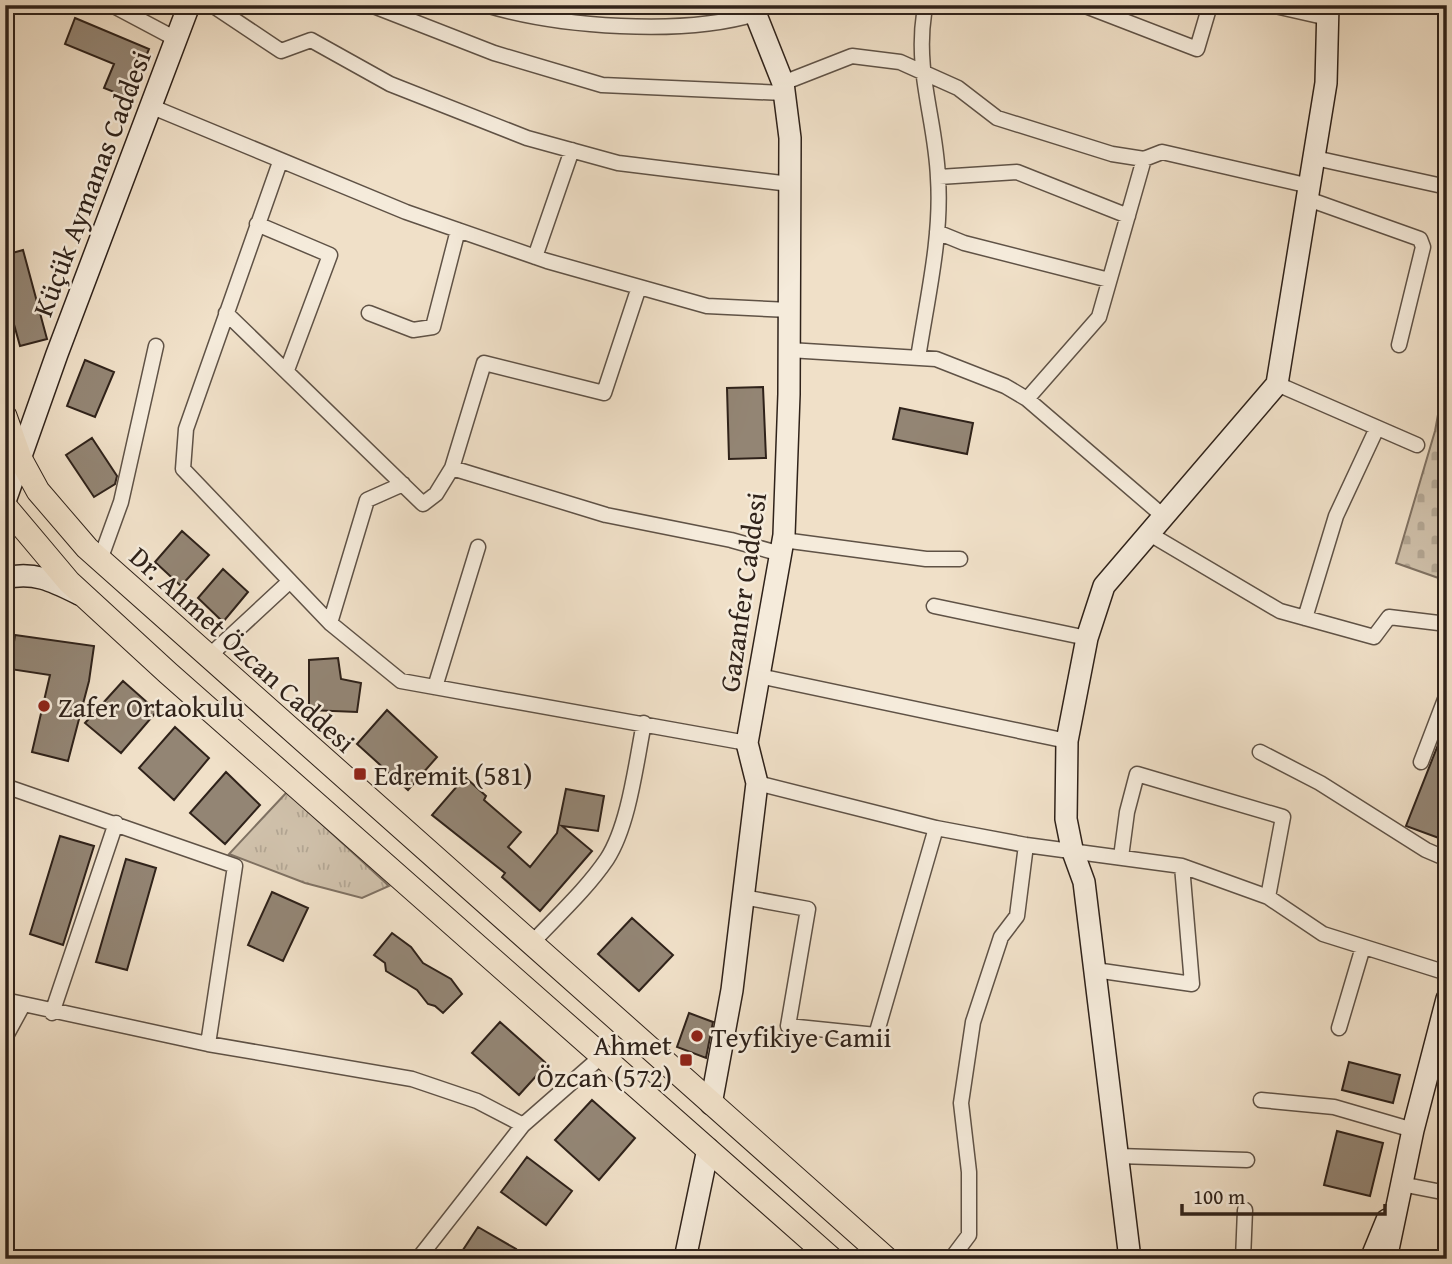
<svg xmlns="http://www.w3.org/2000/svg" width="1452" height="1264" font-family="'Gentium Book Plus',serif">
	<defs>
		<pattern id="cemetery-stones" width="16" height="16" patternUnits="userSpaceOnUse" patternTransform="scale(1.75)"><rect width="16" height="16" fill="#cfc0aa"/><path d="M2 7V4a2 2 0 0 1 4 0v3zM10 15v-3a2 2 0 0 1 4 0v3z" fill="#b2a592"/></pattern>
		<pattern id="park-tufts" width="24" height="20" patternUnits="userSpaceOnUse" patternTransform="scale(1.75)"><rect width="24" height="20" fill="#cfc0aa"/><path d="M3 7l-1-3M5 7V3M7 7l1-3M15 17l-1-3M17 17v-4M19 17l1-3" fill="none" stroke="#b2a592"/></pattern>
	</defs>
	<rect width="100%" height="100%" fill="#f0e0c8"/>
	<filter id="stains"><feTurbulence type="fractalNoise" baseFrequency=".00286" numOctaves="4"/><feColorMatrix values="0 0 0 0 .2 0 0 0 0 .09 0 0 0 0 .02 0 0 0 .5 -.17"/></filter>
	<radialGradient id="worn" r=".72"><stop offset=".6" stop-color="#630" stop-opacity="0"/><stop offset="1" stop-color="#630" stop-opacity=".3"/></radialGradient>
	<path fill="url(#cemetery-stones)" stroke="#7f7162" stroke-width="2" d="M1447 366V581L1396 563 1435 431Z"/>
	<path fill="url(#park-tufts)" stroke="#7f7162" stroke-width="2" d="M287 792 389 886 362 898 305 883 229 854Z"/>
	<path fill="#938574" stroke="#2f221a" stroke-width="2" d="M75 18 149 49 129 98 104 88 114 64 65 44Z
		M23 250 47 339 20 346 5 292V255Z
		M85 360 114 372 95 417 67 406Z
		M763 387 766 458 729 459 727 388Z
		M900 408 973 423 967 454 893 439Z
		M92 438 117 476 115 484 94 497 66 455Z
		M182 531 209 555 181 586 155 562Z
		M223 569 248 592 223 622 198 598Z
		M15 635 94 646 89 681 68 761 32 752 50 675 10 669Z
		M338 658 341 679 361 683 357 712 309 710V660Z
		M123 681 157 711 121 753 85 723Z
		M387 710 437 757 408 790 357 744Z
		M1447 722V841L1406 826Z
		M175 727 209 758 174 800 139 768Z
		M226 772 260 805 225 844 190 813Z
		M465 777 486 796 484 800 521 832 508 847 530 867 557 833 566 789 604 796 598 831 562 826 592 851 540 911 502 877 505 873 432 815Z
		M60 836 94 846 63 945 30 934Z
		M126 859 156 868 127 970 96 962Z
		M272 892 308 908 283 961 248 945Z
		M632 918 673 955 639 991 598 954Z
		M392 933 411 947 423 963 451 979 462 994 443 1013 435 1006 428 1004 417 990 386 971 385 963 374 955Z
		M689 1013 713 1022 706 1058 677 1047Z
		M500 1022 547 1064 519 1095 472 1053Z
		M1349 1062 1400 1075 1393 1103 1342 1090Z
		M592 1100 635 1138 599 1180 555 1140Z
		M1337 1131 1383 1143 1370 1196 1324 1185Z
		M527 1157 572 1191 546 1225 501 1192Z
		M478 1227 516 1249 511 1259H457Z"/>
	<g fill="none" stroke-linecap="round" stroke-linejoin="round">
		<defs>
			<path id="street" d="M112 5 176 39
				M212 5 281 51 311 40 390 84 527 138 618 163 790 184
				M371 5 494 53 602 85 784 93
				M486 5C559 27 682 36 755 14
				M1083 5 1197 49 1210 5
				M1271 5 1328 18
				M783 83 852 56 900 62 958 88 997 118 1112 154 1144 159 1162 152 1310 186
				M150 106 406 212 547 261 707 306 790 310
				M1315 158 1447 187
				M280 162 186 429 183 469 330 623 401 681 747 743
				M939 177 1017 172 1128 216
				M1308 199 1420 239 1423 247 1399 345
				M257 224 330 255 287 370
				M937 232 964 243 1109 280
				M535 257 572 150
				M226 313 423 504 436 494 452 468 606 515 731 540 781 554
				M369 313 413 330 433 327 458 230
				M789 350 936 359 1005 386 1027 399 1162 515
				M918 358C927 299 942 237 938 178 936 121 915 73 924 14
				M1277 384 1417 445
				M1027 399 1099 317 1144 159
				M452 468 484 363 604 393 639 287
				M1148 533 1280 611 1374 637 1389 617 1447 624
				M783 540 926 559H960
				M100 560 121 502 156 346
				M934 606 1087 638
				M1305 618 1336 516 1377 428
				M330 623 367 500 403 484
				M207 658 290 581
				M759 676 1067 741
				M435 687 478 547
				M1260 752 1320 783 1426 850 1447 859
				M1421 762 1447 694
				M757 783 936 828 1026 845 1182 866 1268 897 1323 934 1447 973
				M5 786 235 866 208 1044
				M1121 857 1127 812 1137 774 1283 817 1268 897
				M743 897 808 909 788 1026 876 1035 936 828
				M531 944C556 917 586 890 607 859 629 825 636 763 644 723
				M1095 970 1192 984 1182 866
				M5 1000 208 1044 412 1079 477 1101 523 1125
				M52 1013 116 823
				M1339 1028 1363 947
				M5 1038 23 1005
				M1261 1100 1334 1107 1413 1130
				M1118 1156 1247 1160
				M1401 1184 1447 1193
				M418 1259 523 1125 603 1055
				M951 1259 969 1235V1172L961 1103 973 1022 1001 937 1017 916 1026 845
				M1243 1259 1245 1210"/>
			<path id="secondary" d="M5 501 57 354 189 5
				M5 578C34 571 53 581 79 594
				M711 1104 732 990 757 783 747 743 784 535 789 394 790 138 783 83 752 5
				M685 1259 708 1149
				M1130 1259 1084 882 1072 849 1066 819 1067 741 1087 638 1104 586 1277 384 1326 83 1328 5
				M1371 1259 1387 1220
				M1386 1259 1413 1130 1447 999"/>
			<path id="primary" d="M5 416 20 458 38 491 87 548 887 1259
				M5 506 69 582 168 673 832 1259"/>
		</defs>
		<use href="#street" stroke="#5f5246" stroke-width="17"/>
		<use href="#secondary" stroke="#2f221a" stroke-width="24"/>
		<use href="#primary" stroke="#2f221a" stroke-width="25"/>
		<use href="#street" stroke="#f5ebdb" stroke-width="14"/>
		<use href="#secondary" stroke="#f5ebdb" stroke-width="21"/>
		<use href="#primary" stroke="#f0e0c8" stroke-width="23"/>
	</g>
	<g fill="#8f2418" stroke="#f5ebdb" stroke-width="2.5">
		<circle cx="44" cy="706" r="7"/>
		<rect x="353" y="767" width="14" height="14" rx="3.5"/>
		<circle cx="697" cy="1036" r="7"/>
		<rect x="679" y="1053" width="14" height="14" rx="3.5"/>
	</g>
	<g text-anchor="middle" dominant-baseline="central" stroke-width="5" stroke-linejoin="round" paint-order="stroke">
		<g font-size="28" fill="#2f221a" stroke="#f5ebdb">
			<text transform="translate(91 183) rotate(-69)">Küçük Aymanas Caddesi</text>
			<text transform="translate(742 592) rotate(-82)">Gazanfer Caddesi</text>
			<text transform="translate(243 649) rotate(42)">Dr. Ahmet Özcan Caddesi</text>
		</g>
		<g font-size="28" fill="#2f221a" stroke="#f5ebdb" text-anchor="start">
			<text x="58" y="706">Zafer Ortaokulu</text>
			<text x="374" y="774">Edremit (581)</text>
			<text x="711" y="1036">Teyfikiye Camii</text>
			<text x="672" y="1044" text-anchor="end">Ahmet<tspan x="672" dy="32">Özcan (572)</tspan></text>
		</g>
	</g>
	<rect width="1452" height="1264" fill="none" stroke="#f0e0c8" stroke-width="28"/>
	<rect x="7" y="7" width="1438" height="1250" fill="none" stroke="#2f221a" stroke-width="3.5"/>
	<rect x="14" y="14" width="1424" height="1236" fill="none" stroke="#2f221a" stroke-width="2"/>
	<path d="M1182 1204v10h203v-10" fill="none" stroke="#2f221a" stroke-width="3.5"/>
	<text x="1193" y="1204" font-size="21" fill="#2f221a" stroke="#f5ebdb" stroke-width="5" paint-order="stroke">100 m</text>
	<rect width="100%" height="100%" filter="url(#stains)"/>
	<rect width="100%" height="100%" fill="url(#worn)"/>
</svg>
